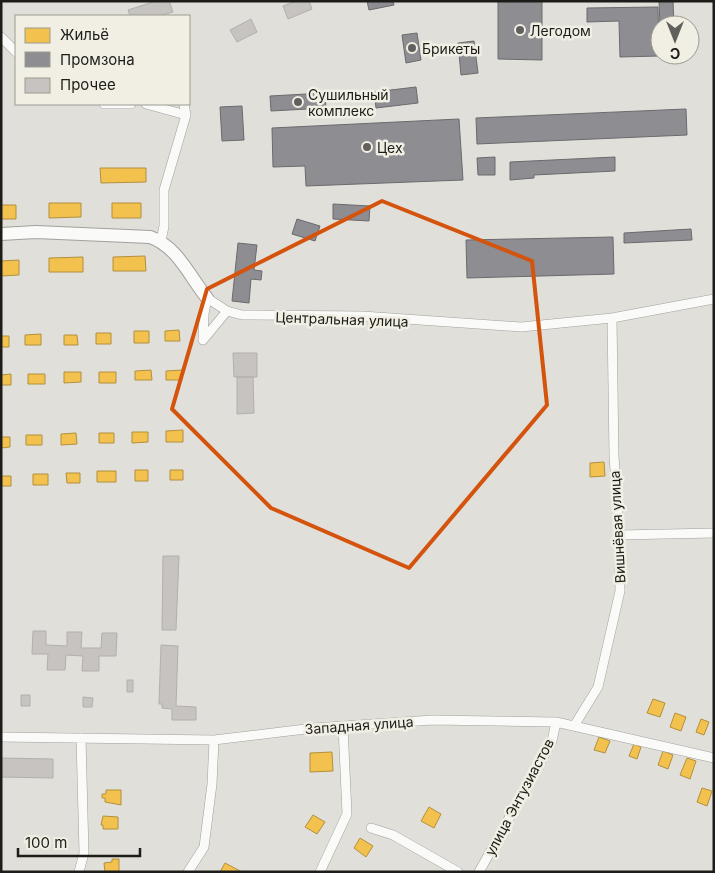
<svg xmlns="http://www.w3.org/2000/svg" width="715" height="873" font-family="Inter,sans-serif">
	<rect width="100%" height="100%" fill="#e0dfda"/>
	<path fill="#f2c14e" stroke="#b2903e" d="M100 168H146V182L101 183Z
		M49 203H81V217L49 218Z
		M112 203H141V218H112Z
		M1 205H16V219H1Z
		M145 256 146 271H113V257Z
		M83 257V272H49V258Z
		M19 260V275L1 276V261Z
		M179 330 180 341H165V331Z
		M134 331H149V343H134Z
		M96 333H111V344H96Z
		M41 334V345H25V335Z
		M64 335H77L78 345H64Z
		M1 336H9V347H1Z
		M151 370 152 380H135V371Z
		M182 370V380H166V371Z
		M64 372H81V382L64 383Z
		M99 372H116V383H99Z
		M11 374V385H1V375Z
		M28 374H45V384H28Z
		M183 430V442H166V431Z
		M132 432H148V442L132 443Z
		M76 433 77 444 61 445V434Z
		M99 433H114V443H99Z
		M26 435H42V445H26Z
		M1 437H10V447L1 448Z
		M604 462 605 476 590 477V463Z
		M135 470H148V481H135Z
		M170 470H183V480H170Z
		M97 471H116V482H97Z
		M66 473H80V483H67Z
		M33 474H48V485H33Z
		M1 476H11V486H1Z
		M653 699 665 703 660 717 647 713Z
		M675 713 686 717 681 731 670 727Z
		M701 719 709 722 704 735 696 732Z
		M599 737 610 741 605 753 594 750Z
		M634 744 641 747 637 759 629 756Z
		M663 751 673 755 668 769 658 765Z
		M332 752 333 771 310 772V753Z
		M687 758 696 761 690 779 680 775Z
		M702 788 712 791 707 806 697 802Z
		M106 790H121V805L105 802V798H102V794H106Z
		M429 807 441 814 434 828 421 821Z
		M313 815 325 822 317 834 305 827Z
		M103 816 118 817V829H103V825H101Z
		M360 838 373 846 366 857 354 848Z
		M112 859H119V872H105L104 863 112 862Z
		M225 863 242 872H220Z"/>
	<path fill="#8d8d92" stroke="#6b6b6d" d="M367 1H393L394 5 369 10Z
		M498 1H542V60L498 59Z
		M673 1 674 25 660 26 659 1Z
		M658 7 659 56 620 57 619 21 587 22V8Z
		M417 33 421 60 406 63 402 35Z
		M474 41 478 73 461 75 458 43Z
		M416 87 418 103 376 108 374 92Z
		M325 93 326 108 271 111 270 96Z
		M242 106 244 140 222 141 220 107Z
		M686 109 687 135 477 144 476 118Z
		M459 119 463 180 306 186 305 166 273 167 272 128Z
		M495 157V175H478L477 158Z
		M615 157V171L534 175V178L510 180V162Z
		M333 204 370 206 369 221 333 219Z
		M297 219 320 226 315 241 292 234Z
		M691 229 692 240 624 243V233Z
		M613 237 614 274 467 278 466 240Z
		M238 243 257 245 254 270 262 271 261 280 251 279 249 303 232 301Z"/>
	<path fill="#c6c3c0" stroke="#b2afac" d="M156 1H169L173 12 159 16H130L128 10Z
		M296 1H309L312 9 288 19 283 6Z
		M251 19 257 32 237 42 230 30Z
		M233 353H257V377H234Z
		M237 377H253L254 413 237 414Z
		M163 556H179L176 630H162Z
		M33 631H46V645L67 646V632H82L81 648H101L102 633H117L116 656H99V671H82L83 656 66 655 65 670H47L48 654H32Z
		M161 645 178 646 176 706 196 707V720H172V709L162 708V704H159Z
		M127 680H133V692H127Z
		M21 695H30V706H21Z
		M83 697 93 698 92 707H83Z
		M1 758 53 759V778L1 777Z"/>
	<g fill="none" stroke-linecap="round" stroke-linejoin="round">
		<defs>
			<path id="street" d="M1 37 16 52
				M104 104H131
				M146 104 186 115
				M161 241 164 226V190L186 115 184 104
				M203 340 204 314 207 298 227 311 242 315 362 316 521 327 612 318 714 299
				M203 340 227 311
				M619 535 714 533
				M574 726 598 687 620 591 619 529 614 456 612 318
				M1 737 214 740 314 728 433 720 556 722 714 758
				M371 828 393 835 458 872
				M79 872 84 853 81 738
				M188 872 204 847 212 784 214 740
				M320 872 347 814 343 726
				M479 872 552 741 556 722"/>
			<path id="secondary" d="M1 234 36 232 150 237C177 246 190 277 207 298"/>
		</defs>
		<use href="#street" stroke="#a1a09c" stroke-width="10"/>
		<use href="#secondary" stroke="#a1a09c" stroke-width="14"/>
		<use href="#street" stroke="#fafaf9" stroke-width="9"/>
		<use href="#secondary" stroke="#fafaf9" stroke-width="12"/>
	</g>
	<path fill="none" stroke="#d4530d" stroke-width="4" stroke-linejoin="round" d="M382 201 532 261 547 405 409 568 271 508 172 409 207 289Z"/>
	<g fill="#61605c" stroke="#f1efe3" stroke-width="2">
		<circle cx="520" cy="30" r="5"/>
		<circle cx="412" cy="48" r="5"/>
		<circle cx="298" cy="102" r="5"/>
		<circle cx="367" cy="147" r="5"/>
	</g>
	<g text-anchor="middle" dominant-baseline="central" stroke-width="5" stroke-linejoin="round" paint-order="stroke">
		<g font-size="14" fill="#1d1c18" stroke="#f1efe3" text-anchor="start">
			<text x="530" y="30">Легодом</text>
			<text x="422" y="48">Брикеты</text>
			<text x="308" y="94">Сушильный<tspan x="308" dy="16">комплекс</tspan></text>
			<text x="377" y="147">Цех</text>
		</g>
		<g font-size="14" fill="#1d1c18" stroke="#f1efe3">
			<text transform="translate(342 319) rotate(2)">Центральная улица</text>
			<text transform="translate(617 527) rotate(-93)">Вишнёвая улица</text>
			<text transform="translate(359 725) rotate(-4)">Западная улица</text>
			<text transform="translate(519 797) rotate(-62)">улица Энтузиастов</text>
		</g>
	</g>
	<rect width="715" height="873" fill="none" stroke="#1d1c18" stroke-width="5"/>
	<rect x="15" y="15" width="175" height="90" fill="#f1efe3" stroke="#9c9b92"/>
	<rect x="25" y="28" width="25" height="15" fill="#f2c14e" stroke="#9c9b92"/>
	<text x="60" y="40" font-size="15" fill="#1d1c18">Жильё</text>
	<rect x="25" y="52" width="25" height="15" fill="#8d8d92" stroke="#9c9b92"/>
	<text x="60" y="65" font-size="15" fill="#1d1c18">Промзона</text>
	<rect x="25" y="78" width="25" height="15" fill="#c6c3c0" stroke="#9c9b92"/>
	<text x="60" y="90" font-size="15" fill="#1d1c18">Прочее</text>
	<g transform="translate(675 40) rotate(180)"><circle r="24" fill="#f1efe3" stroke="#9c9b92"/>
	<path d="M0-4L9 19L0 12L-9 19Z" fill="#61605c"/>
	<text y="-8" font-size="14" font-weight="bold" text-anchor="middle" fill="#1d1c18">С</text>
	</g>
	<path d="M18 848v8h122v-8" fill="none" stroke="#1d1c18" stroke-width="2.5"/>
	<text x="25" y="848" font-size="15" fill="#1d1c18" stroke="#f1efe3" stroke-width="4" paint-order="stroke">100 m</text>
</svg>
